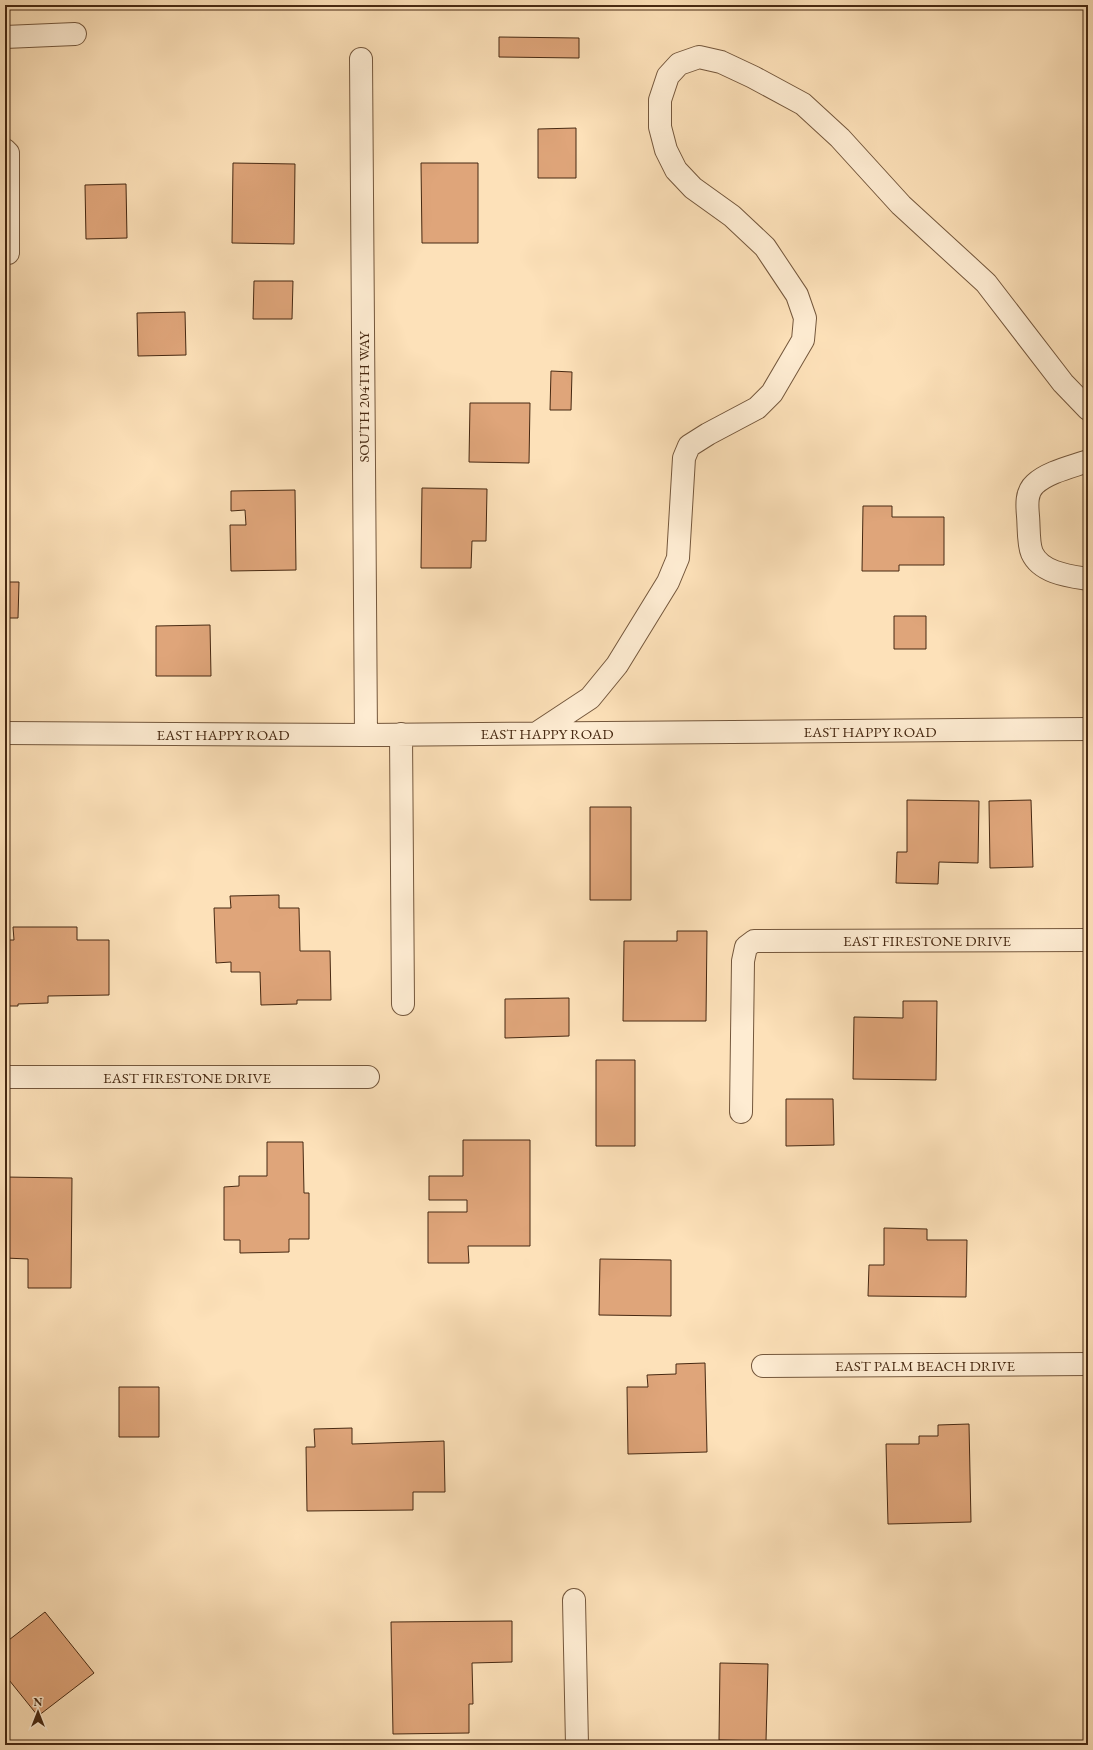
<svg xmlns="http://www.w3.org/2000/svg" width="1093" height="1750" font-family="'EB Garamond',serif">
	<rect width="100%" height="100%" fill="#fde1b9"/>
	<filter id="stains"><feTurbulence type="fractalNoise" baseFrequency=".005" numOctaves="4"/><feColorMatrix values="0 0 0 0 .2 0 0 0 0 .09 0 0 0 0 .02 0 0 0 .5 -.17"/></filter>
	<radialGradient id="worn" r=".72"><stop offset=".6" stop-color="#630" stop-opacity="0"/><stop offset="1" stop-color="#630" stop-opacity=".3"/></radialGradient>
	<path fill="#dfa57a" stroke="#472912" d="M499 37 579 38V58L499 57Z
		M576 128V178H538V129Z
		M233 163 295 164 294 244 232 243Z
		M421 163H478V243H422Z
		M126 184 127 238 86 239 85 185Z
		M254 281H293L292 319H253Z
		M185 312 186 355 138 356 137 313Z
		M551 371 572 372 571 410H550Z
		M470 403H530L529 463 469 462Z
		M422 488 487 489 486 541H472L471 568H421Z
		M295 490 296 570 231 571 230 525H246L245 510 231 511V491Z
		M863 506H892V517H944V565H899V571H862Z
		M5 582H19L18 618H5Z
		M894 616H926V649H894Z
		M210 625 211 676H156V626Z
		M907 800 979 801 978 863 939 862 938 884 896 883 897 852H907Z
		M1031 800 1033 867 990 868 989 801Z
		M590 807H631V900H590Z
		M279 895V908H299L300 951H330L331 1000H297V1004L261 1005 260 972H231V962L216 963 214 908H231L230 896Z
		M13 927H77V940H109V995L48 996V1003L18 1004V1006H5V940H14Z
		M677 931H707L706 1021H623L624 941H677Z
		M569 998V1036L505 1038V999Z
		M903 1001H937L936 1080 853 1079 854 1017 903 1018Z
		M596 1060H635V1146H596Z
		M786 1099H833L834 1145 786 1146Z
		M463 1140H530V1246H468L469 1263H428V1212H467V1200H429V1176H463Z
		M267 1142H303L304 1193H309V1239H289V1252L240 1253V1240H224V1187L239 1186V1176H267Z
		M5 1177 72 1178 71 1288H28V1259L5 1258Z
		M884 1228 927 1229V1240H967L966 1297 868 1296 869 1265H884Z
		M600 1259 671 1260V1316L599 1315Z
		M705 1363 707 1452 628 1454 627 1387H648L647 1375 676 1374V1364Z
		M119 1387H159V1437H119Z
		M969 1424 971 1522 888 1524 886 1444H919V1436H938V1425Z
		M352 1428V1444L444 1441 445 1492H413V1510L307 1511 306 1447H315L314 1429Z
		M5 1441H7L8 1506H5Z
		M45 1612 94 1673 38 1716 5 1675V1643Z
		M512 1621V1662L472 1663 473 1704H469V1733L393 1734 391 1622Z
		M720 1663 768 1664 766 1741 719 1740Z
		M816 1743 920 1744V1745H816Z"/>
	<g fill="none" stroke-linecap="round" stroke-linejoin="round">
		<defs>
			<path id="minor" d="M5 37 75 34
				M361 59 366 735
				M5 150 8 153V253H5
				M1088 461C1071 467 1048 472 1035 484 1026 492 1027 505 1028 516 1029 526 1028 544 1032 553 1041 573 1069 576 1088 579
				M5 733 366 735 1088 729
				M537 733 590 698 617 665 668 582 678 558 684 458 689 446 708 434 757 408 772 393 803 340 805 318 797 295 765 247 732 216 693 188 676 170 666 150 660 127V100L668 76 679 64 699 57 721 62 753 77 803 104 840 138 901 205 986 283 1063 383 1088 409
				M401 734 403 1004
				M5 1077H368
				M741 1112 743 961 746 947 754 941 1088 940
				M763 1366 1088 1364
				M574 1600 577 1745"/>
		</defs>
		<use href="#minor" stroke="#74573c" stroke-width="24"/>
		<use href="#minor" stroke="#feecd2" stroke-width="22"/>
	</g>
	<g text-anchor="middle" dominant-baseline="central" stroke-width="3" stroke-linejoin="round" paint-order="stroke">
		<g font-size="15" fill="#472912" stroke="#feecd2">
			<text transform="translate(363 397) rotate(-90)">SOUTH 204TH WAY</text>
			<text x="870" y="731">EAST HAPPY ROAD</text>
			<text x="547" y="733">EAST HAPPY ROAD</text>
			<text x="223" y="734">EAST HAPPY ROAD</text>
			<text x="927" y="940">EAST FIRESTONE DRIVE</text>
			<text x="187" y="1077">EAST FIRESTONE DRIVE</text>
			<text x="925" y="1365">EAST PALM BEACH DRIVE</text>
		</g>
	</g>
	<rect width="1093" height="1750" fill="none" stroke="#fde1b9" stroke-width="20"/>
	<rect x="6" y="6" width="1081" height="1738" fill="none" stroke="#472912" stroke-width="2"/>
	<rect x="10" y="10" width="1073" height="1730" fill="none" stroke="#472912"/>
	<g transform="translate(38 1712)" stroke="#feecd2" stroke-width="3" paint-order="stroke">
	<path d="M0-3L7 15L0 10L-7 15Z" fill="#472912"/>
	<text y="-6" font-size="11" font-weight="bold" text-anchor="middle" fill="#472912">N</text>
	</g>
	<rect width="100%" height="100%" filter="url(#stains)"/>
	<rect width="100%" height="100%" fill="url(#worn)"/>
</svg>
